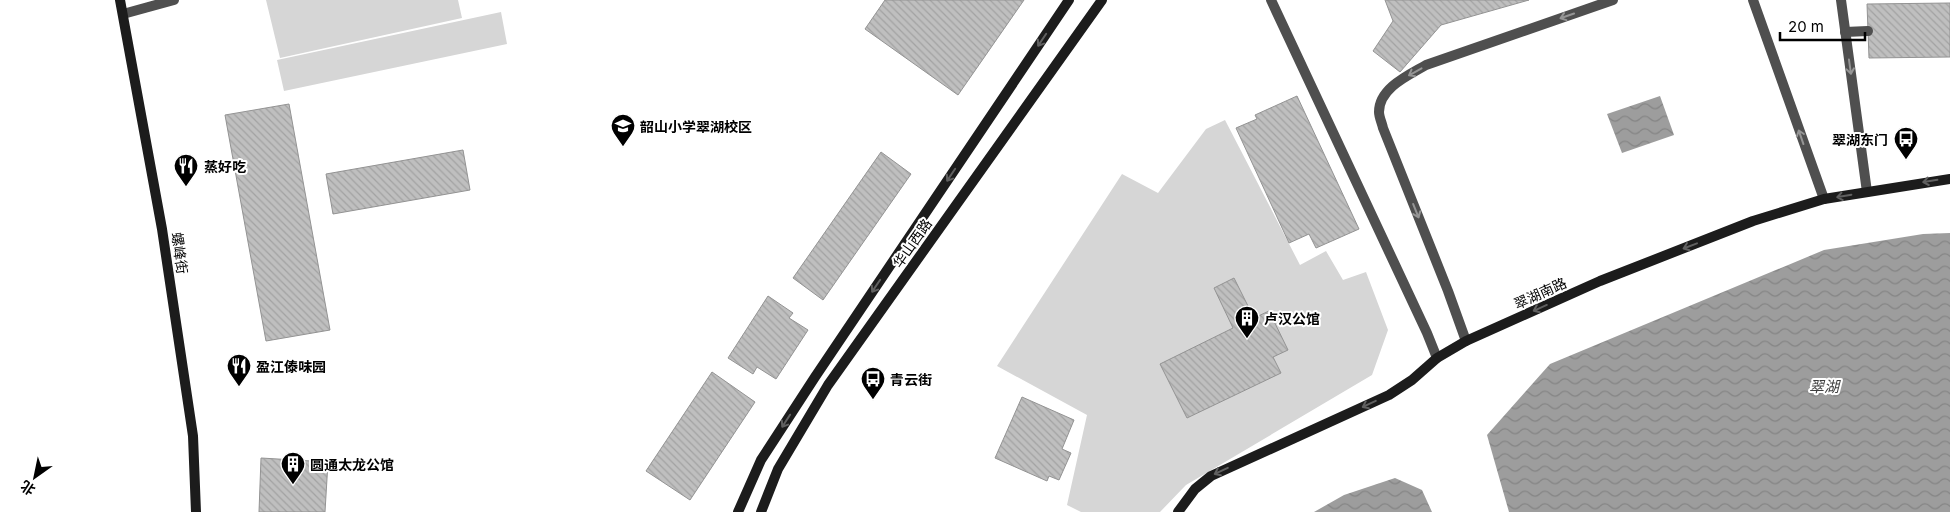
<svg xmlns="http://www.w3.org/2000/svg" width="1950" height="512" font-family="Inter,'Noto Sans SC',sans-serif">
	<defs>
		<pattern id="water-waves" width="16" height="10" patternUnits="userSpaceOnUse" patternTransform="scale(1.25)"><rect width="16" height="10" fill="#9d9d9d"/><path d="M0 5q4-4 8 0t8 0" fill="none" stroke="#858585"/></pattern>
		<pattern id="building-back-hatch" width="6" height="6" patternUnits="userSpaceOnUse" patternTransform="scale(1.25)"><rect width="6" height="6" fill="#bfbfbf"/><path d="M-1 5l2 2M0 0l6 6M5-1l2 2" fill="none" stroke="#a2a2a2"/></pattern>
	</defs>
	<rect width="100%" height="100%" fill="#fff"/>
	<path fill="#d6d6d6" d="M266 0H458L462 18 280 58Z
		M501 12 507 44 284 91 277 60Z
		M1225 120 1300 265 1326 251 1343 280 1366 272 1388 330 1372 375 1186 485 1160 512H1081L1067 505 1087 415 997 366 1122 174 1158 193 1206 129Z"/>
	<path fill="url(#water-waves)" d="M1660 96 1674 135 1622 153 1607 114Z
		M1950 233V512H1509L1487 435 1550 364 1824 250 1923 234Z
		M1395 478 1422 490 1432 512H1314L1344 495Z"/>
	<path fill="url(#building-back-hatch)" stroke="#939393" d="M885 0H1024L958 95 865 29Z
		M1385 0H1529L1441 25 1400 72 1373 51 1393 21Z
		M1950 3V57L1869 58 1867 4Z
		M1297 96 1359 229 1316 248 1309 234 1289 243 1236 128 1257 119 1255 115Z
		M289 104 330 330 266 341 225 115Z
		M463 150 470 190 333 214 326 174Z
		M881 152 911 174 823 300 793 278Z
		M1234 278 1254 318 1269 311 1288 350 1273 357 1281 373 1187 418 1160 364 1233 328 1214 288Z
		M768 296 793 313 789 318 808 330 776 379 757 367 753 374 728 358Z
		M712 372 755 402 690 500 646 471Z
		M1022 397 1074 420 1062 449 1071 453 1059 480 1049 476 1047 481 995 458Z
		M261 458 328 462 325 512H259Z"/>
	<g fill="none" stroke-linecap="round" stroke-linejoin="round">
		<path stroke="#4f4f4f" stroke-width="10" d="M1753 0 1824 199
			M123 14 174 0
			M1845 32 1868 31
			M1466 341 1448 291 1383 128C1382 123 1379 117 1379 112 1379 88 1409 75 1426 65L1613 0"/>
		<path stroke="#4f4f4f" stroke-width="10" d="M1271 0 1427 333 1437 358
			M1841 0 1867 192"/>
		<path stroke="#1c1c1c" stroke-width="10" d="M120 0 162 229 193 436 196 512
			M738 512 761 460 815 377 1069 0
			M761 512 778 469 828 385 1102 0
			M1178 512 1195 489 1211 476 1389 395 1412 380 1437 358 1466 341 1600 281 1753 221 1824 199 1950 179"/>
	</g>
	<defs><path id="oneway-shaft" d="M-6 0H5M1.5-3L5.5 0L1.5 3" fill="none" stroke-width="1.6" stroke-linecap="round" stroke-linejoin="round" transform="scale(1.25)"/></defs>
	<g stroke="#959595">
		<use href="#oneway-shaft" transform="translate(1567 16) rotate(161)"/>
		<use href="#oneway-shaft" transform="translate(1850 67) rotate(82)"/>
		<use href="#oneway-shaft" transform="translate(1415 72) rotate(151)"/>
		<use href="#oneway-shaft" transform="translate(1801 137) rotate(-109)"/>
		<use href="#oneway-shaft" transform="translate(1416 211) rotate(68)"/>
	</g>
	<g stroke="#606060">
		<use href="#oneway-shaft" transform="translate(1042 40) rotate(124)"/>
		<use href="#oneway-shaft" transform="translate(951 175) rotate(124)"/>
		<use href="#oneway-shaft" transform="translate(1930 181) rotate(171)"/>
		<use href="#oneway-shaft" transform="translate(1844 196) rotate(170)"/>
		<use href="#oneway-shaft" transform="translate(1690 246) rotate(159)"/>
		<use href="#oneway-shaft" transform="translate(876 286) rotate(124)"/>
		<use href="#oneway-shaft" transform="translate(1540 308) rotate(156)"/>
		<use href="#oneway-shaft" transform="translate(1369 404) rotate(155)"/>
		<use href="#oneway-shaft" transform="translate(786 421) rotate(123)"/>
		<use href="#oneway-shaft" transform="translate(1221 471) rotate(155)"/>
	</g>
	<defs>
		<symbol id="school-pin" viewBox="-11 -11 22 30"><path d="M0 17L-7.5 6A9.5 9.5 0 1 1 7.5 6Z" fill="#000" stroke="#fff"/><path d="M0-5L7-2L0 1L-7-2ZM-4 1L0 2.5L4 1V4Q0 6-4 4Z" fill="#fff"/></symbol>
		<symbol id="bus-pin" viewBox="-11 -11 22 30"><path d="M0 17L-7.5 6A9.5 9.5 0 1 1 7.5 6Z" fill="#000" stroke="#fff"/><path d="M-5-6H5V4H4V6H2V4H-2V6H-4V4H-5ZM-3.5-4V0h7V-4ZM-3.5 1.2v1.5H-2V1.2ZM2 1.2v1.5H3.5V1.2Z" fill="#fff"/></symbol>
		<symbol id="restaurant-pin" viewBox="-11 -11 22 30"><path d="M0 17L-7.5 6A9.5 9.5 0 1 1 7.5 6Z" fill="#000" stroke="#fff"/><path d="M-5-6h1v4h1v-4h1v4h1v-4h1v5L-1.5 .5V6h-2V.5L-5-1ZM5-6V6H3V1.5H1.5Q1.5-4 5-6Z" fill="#fff"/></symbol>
		<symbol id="building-pin" viewBox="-11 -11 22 30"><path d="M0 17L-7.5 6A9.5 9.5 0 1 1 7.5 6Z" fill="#000" stroke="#fff"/><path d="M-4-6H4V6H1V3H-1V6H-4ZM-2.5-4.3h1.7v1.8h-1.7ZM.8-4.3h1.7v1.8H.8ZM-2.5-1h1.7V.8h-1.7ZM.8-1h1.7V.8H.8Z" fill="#fff"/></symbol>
	</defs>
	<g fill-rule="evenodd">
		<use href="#school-pin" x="609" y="112" width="28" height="38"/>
		<use href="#bus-pin" x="1892" y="125" width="28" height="38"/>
		<use href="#restaurant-pin" x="172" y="152" width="28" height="38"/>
		<use href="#building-pin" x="1233" y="304" width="28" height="38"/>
		<use href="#restaurant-pin" x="225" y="352" width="28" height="38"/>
		<use href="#bus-pin" x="859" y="365" width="28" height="38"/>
		<use href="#building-pin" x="279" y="450" width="28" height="38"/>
	</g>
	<g text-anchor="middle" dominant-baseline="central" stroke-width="4" stroke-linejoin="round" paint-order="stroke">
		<g font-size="14" font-weight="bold" fill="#000" stroke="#fff" text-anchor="start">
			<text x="640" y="126">韶山小学翠湖校区</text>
			<text x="1888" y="139" text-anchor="end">翠湖东门</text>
			<text x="204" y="166">蒸好吃</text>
			<text x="1264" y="318">卢汉公馆</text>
			<text x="256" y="366">盈江傣味园</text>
			<text x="890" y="379">青云街</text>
			<text x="310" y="464">圆通太龙公馆</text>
		</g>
		<g font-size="14" fill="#000" stroke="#fff">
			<text transform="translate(912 243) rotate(-55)">华山西路</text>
			<text transform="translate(180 253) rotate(82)">螺峰街</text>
			<text transform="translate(1540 293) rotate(-24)">翠湖南路</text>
		</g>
		<g font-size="15" font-style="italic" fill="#3e3e3e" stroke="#fff">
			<text x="1824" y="386">翠湖</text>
		</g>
	</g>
	<g transform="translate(35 477) rotate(213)" stroke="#ffffff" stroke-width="4" paint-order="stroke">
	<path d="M0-4L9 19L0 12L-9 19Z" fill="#000000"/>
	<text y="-8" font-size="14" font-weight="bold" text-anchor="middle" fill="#000000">北</text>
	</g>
	<path d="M1780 32v8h85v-8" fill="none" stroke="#000000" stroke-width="2.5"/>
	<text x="1788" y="32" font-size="15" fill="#000000" stroke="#ffffff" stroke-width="4" paint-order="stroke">20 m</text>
</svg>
